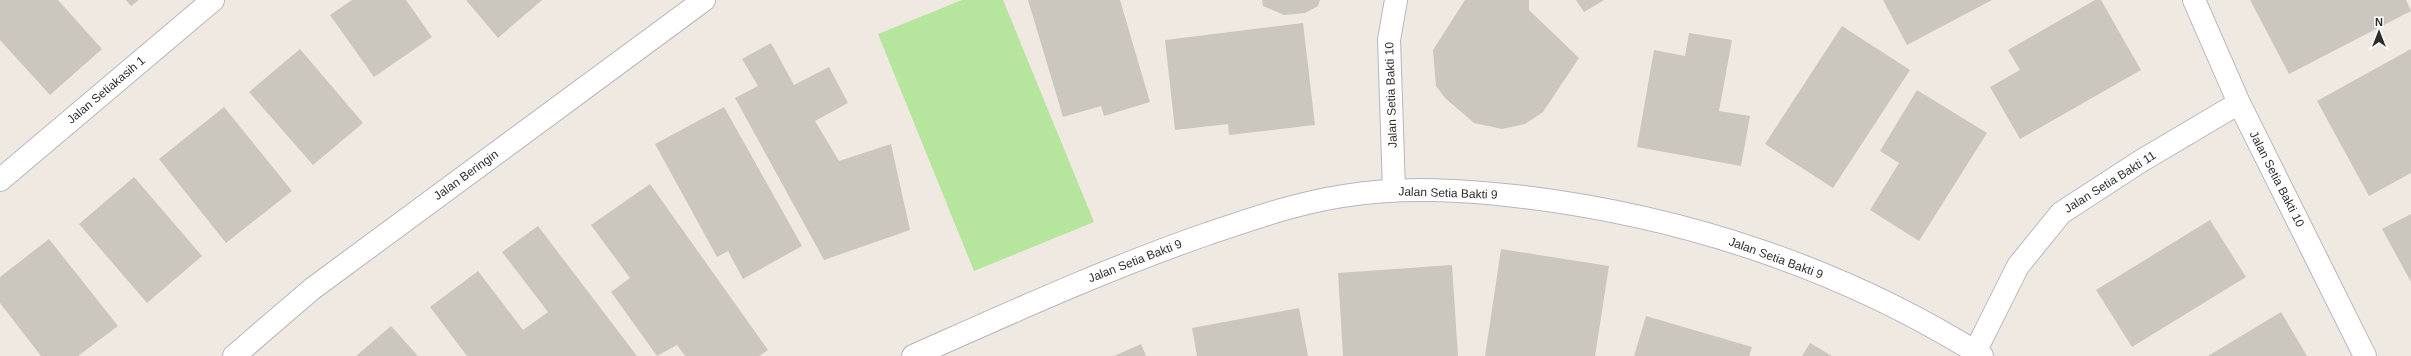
<svg xmlns="http://www.w3.org/2000/svg" width="2411" height="356" font-family="Helvetica,sans-serif">
	<rect width="100%" height="100%" fill="#efe9e1"/>
	<path fill="#b6e59e" d="M962 0H1003L1094 222 974 271 878 34Z"/>
	<path fill="#cbc7bf" d="M0 0H58L102 49 50 95 0 40Z
		M126 0H139L131 6Z
		M352 0H406L432 37 374 77 330 15Z
		M466 0H542L498 38Z
		M1028 0H1120L1150 102 1104 116 1101 106 1063 117Z
		M1262 0H1320L1318 6 1305 13 1284 15 1263 6Z
		M1465 0H1529V10L1579 58 1543 112 1525 124 1502 129 1474 123 1445 98 1436 86 1433 50Z
		M1576 0H1604L1584 12Z
		M1883 0H1992L1907 45Z
		M2095 0H2101L2141 70 2020 139 1990 87 2020 70 2008 50Z
		M2250 0H2406L2411 11 2289 74Z
		M1303 23 1315 125 1229 135 1228 124 1175 130 1165 40Z
		M1842 26 1910 70 1833 188 1765 144Z
		M1689 33 1732 40 1719 111 1750 116 1741 166 1637 147 1654 50 1685 56Z
		M771 43 794 85 829 67 848 103 815 121 839 161 891 144 910 230 824 260 735 98 758 86 742 59Z
		M300 49 363 123 313 165 249 92Z
		M2411 49V173L2369 196 2317 101Z
		M1917 90 1987 133 1919 241 1870 210 1899 163 1880 151Z
		M224 107 292 191 226 243 159 159Z
		M724 107 802 246 743 279 728 251 717 257 655 144Z
		M134 177 202 256 147 303 79 224Z
		M650 184 768 350 759 356H685L677 345 657 356 611 292 630 278 591 225Z
		M2411 214V282L2382 229Z
		M2210 220 2246 277 2132 347 2096 290Z
		M538 226 637 356H467L430 307 478 271 523 330 548 312 502 252Z
		M49 239 118 326 78 356H41L0 303V277Z
		M1501 249 1609 266 1595 356H1485Z
		M1452 265 1458 356H1343L1338 273Z
		M1299 308 1308 356H1197L1192 328Z
		M2281 312 2307 356H2208Z
		M1646 316 1752 347 1749 356H1634Z
		M391 326 418 356H356Z
		M1810 343 1832 356H1802Z
		M1141 344 1146 356H1114Z"/>
	<g fill="none" stroke-linecap="round" stroke-linejoin="round">
		<defs>
			<path id="minor" d="M2194 0 2239 103 2365 356
				M0 180 213 0
				M1394 190 1389 40 1396 0
				M1975 352 2018 266 2061 213 2141 161 2239 103
				M234 356 312 289 704 0
				M913 356C1010 313 1106 269 1207 234 1251 219 1297 203 1343 196 1403 186 1465 190 1524 197 1686 217 1844 269 1982 356"/>
		</defs>
		<use href="#minor" stroke="#b4b7c1" stroke-width="24"/>
		<use href="#minor" stroke="#fff" stroke-width="22"/>
	</g>
	<g text-anchor="middle" dominant-baseline="central" stroke-width="3" stroke-linejoin="round" paint-order="stroke">
		<g font-size="12" fill="#2e2e2e" stroke="#fff">
			<text transform="translate(106 90) rotate(-40)">Jalan Setiakasih 1</text>
			<text transform="translate(1391 95) rotate(-92)">Jalan Setia Bakti 10</text>
			<text transform="translate(466 175) rotate(-36)">Jalan Beringin</text>
			<text transform="translate(2277 179) rotate(63)">Jalan Setia Bakti 10</text>
			<text transform="translate(2110 182) rotate(-32)">Jalan Setia Bakti 11</text>
			<text transform="translate(1448 193) rotate(2)">Jalan Setia Bakti 9</text>
			<text transform="translate(1776 258) rotate(20)">Jalan Setia Bakti 9</text>
			<text transform="translate(1135 261) rotate(-21)">Jalan Setia Bakti 9</text>
		</g>
	</g>
	<g transform="translate(2379 32)" stroke="#ffffff" stroke-width="3" paint-order="stroke">
	<path d="M0-3L7 15L0 10L-7 15Z" fill="#2e2e2e"/>
	<text y="-6" font-size="11" font-weight="bold" text-anchor="middle" fill="#2e2e2e">N</text>
	</g>
</svg>
